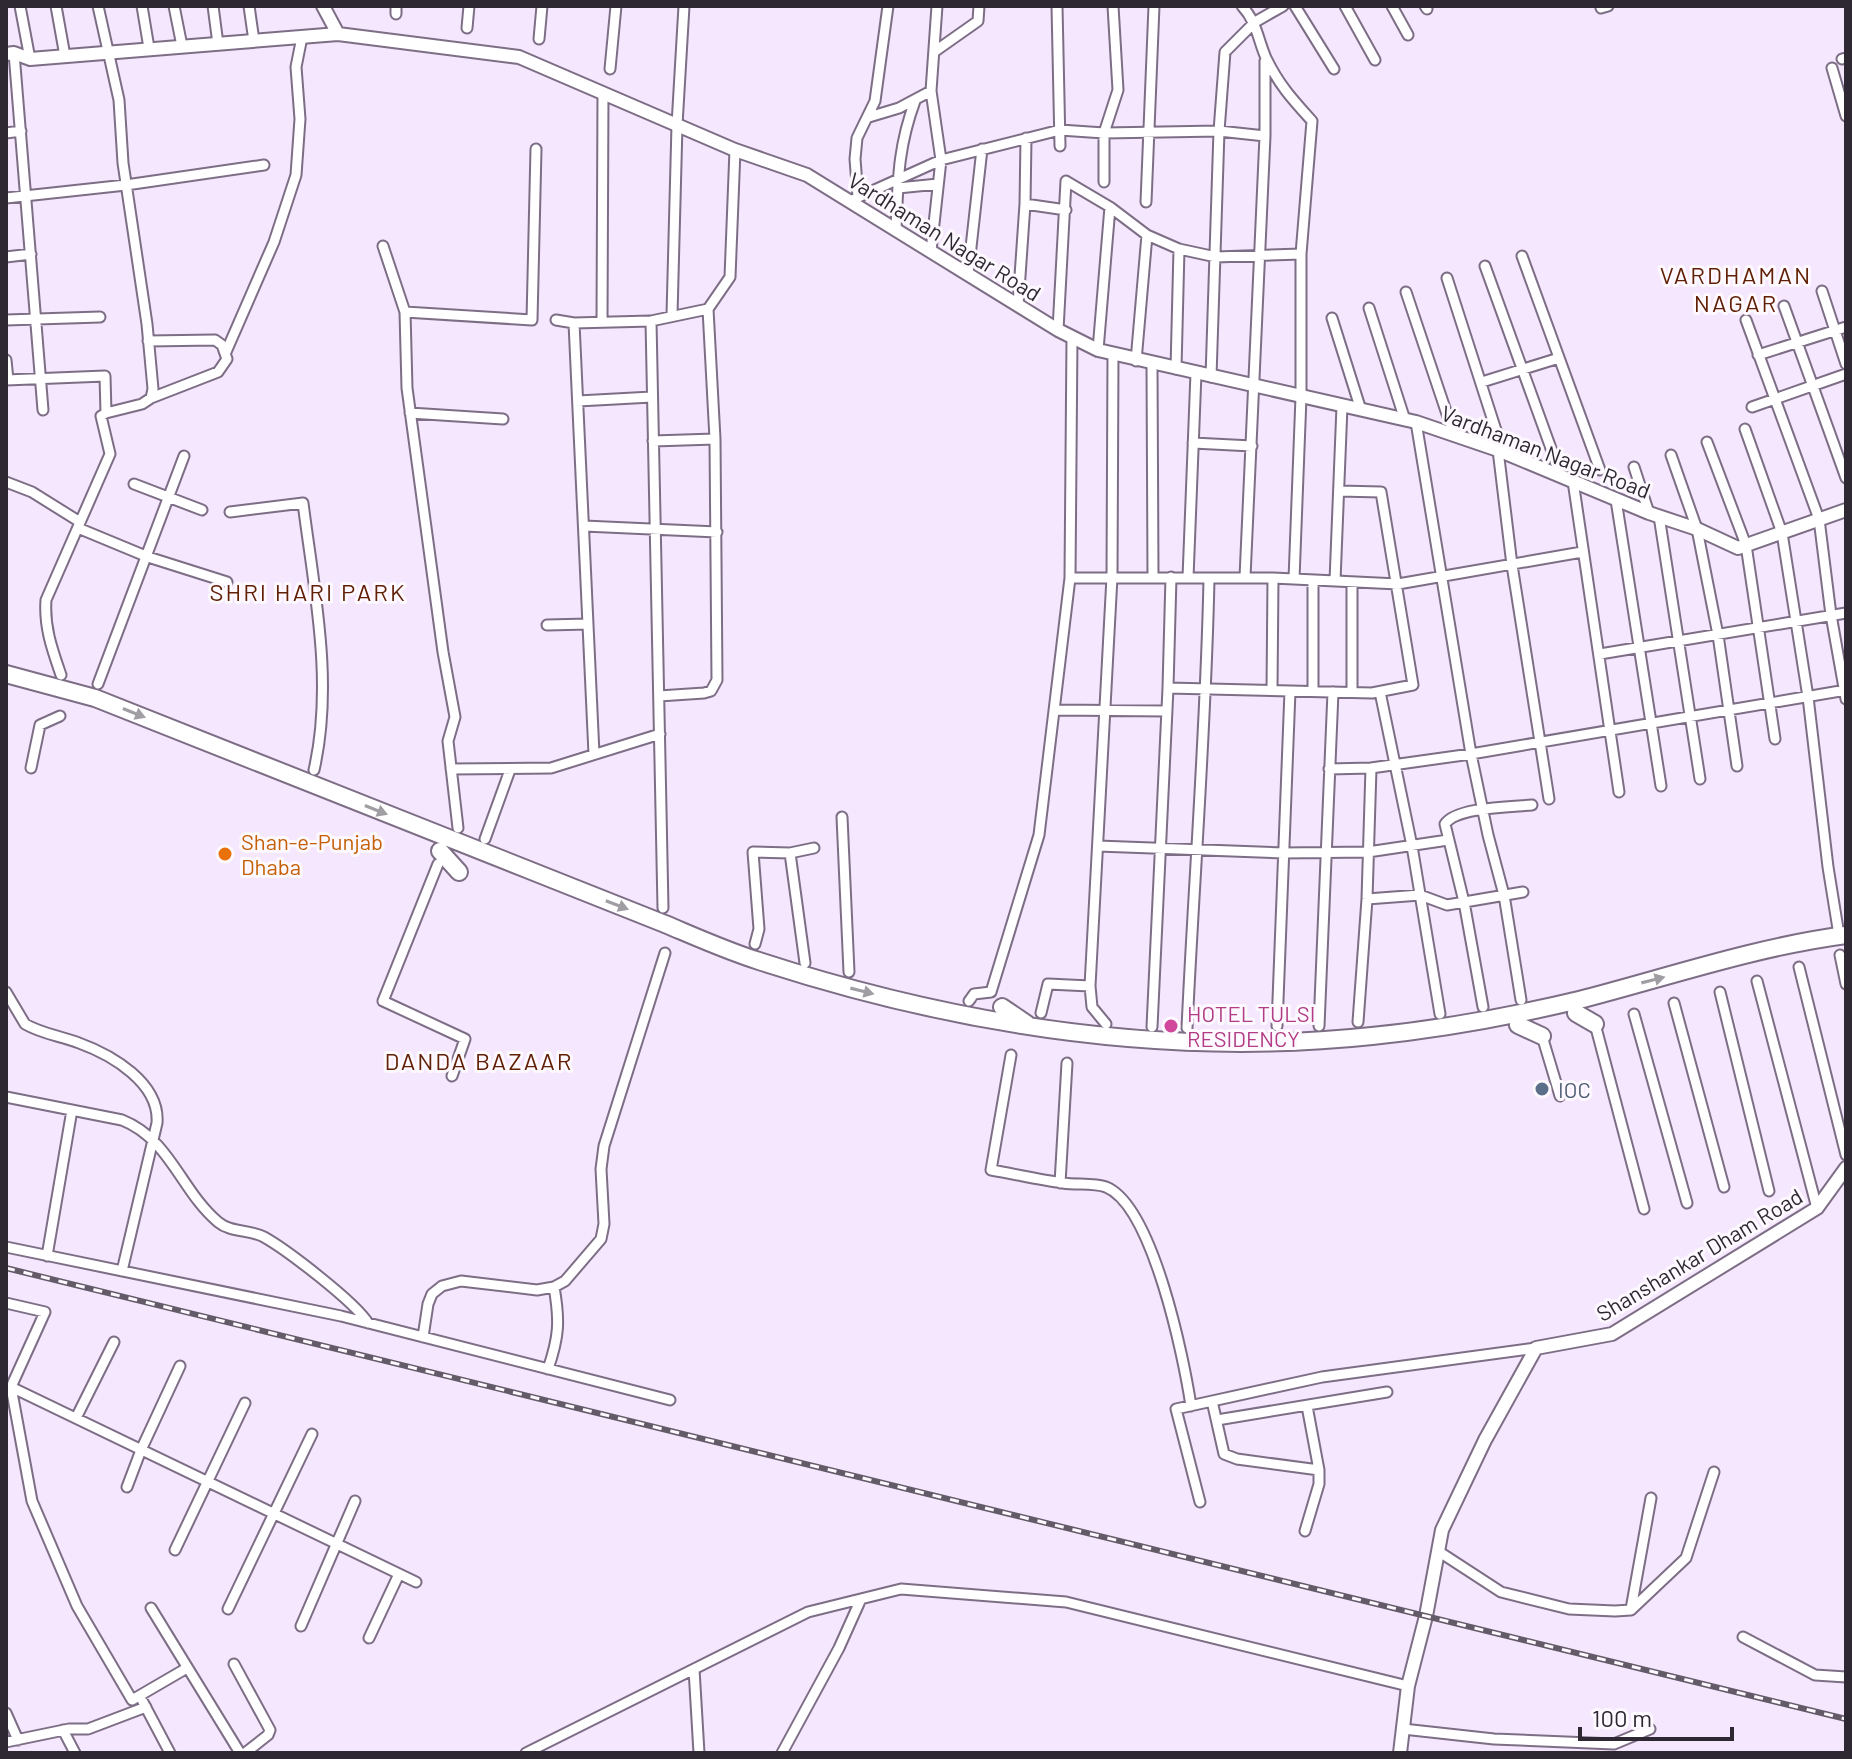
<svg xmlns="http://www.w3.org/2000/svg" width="1852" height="1759" font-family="Barlow,sans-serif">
	<rect width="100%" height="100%" fill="#f5e7fe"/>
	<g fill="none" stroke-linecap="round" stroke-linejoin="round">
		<defs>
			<path id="street" d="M20 6 30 59
				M56 6 65 56
				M98 6 119 100 123 163 147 324 153 389 151 398 142 404 106 413
				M142 6 149 48
				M174 6 182 46
				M213 6 218 44
				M249 6 254 41
				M1057 6 1060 146
				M1242 6C1257 22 1258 40 1266 58 1279 85 1293 100 1312 121L1301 254V397L1294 579
				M1295 6 1334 69
				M1345 6 1375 60
				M1392 6 1408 35
				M1425 6 1427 9
				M1601 8 1608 6
				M396 14V6
				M467 28 469 6
				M539 39 542 6
				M934 52 978 21 979 6
				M14 53 43 410
				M1842 59 1846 58
				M1832 68 1846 116
				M610 69 616 6
				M869 117 899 108 931 91
				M6 133 21 131
				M1066 181 1110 207 1147 235 1179 249 1216 257 1301 254
				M1104 182V133L1118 90 1113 6
				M898 188 938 184
				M858 197 855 159 857 138 875 101 888 6
				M6 198 126 185 264 165
				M850 201 941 160 1060 130 1104 133 1219 131 1265 136
				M1146 202 1154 6
				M1025 204 1066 210
				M896 229C898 180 898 147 915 101
				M383 246 405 312 407 388 443 652 455 717 448 741 458 828
				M931 251 941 160 931 91 937 6
				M1522 256 1600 470
				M6 257 31 254
				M1485 266 1561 476
				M968 274 982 149
				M1447 278 1503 452
				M1822 291 1846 364
				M1406 292 1454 435
				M1018 305 1025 204 1026 138
				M1784 306 1846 478
				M1369 308 1405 420
				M405 312 532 320 536 149
				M672 315 677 125 684 6
				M1332 318 1361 410
				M6 320 100 317
				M556 320 574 323 651 321 708 309
				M1746 320 1819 519 1831 615 1846 699
				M651 321 663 908
				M602 322 603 92
				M574 323 594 754
				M1058 330 1066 181
				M148 341 215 340 222 345 227 359 218 372 151 398
				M1098 350 1110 207
				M226 352 274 242 296 175 300 119 296 67 302 37
				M1758 355 1846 327
				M6 360 8 380
				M1136 361 1147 235
				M1152 364 1153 576
				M1176 369 1179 249
				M1211 377 1219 131 1225 52 1255 22 1283 6
				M6 380 105 376 106 413 101 416 110 454 46 600C44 627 52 649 61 675
				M1482 382 1559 358
				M578 401 652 397
				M1752 407 1846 374
				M410 413 503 419
				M1416 422 1471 754 1488 835 1504 895 1521 1000
				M1745 429 1782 533 1808 697 1828 867 1839 935
				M653 441 715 439
				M1707 442 1746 545 1775 739
				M1193 443 1252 446
				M1498 450 1512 565 1549 799
				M1671 455 1697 529 1718 635 1737 766
				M1634 467 1649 513
				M1573 481 1619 792
				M6 482 32 492 80 522
				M134 484 202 510
				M1616 500 1661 786
				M230 512 303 503C314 590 334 683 314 770
				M1659 516 1700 779
				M584 526 717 532
				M78 528 148 557 227 582
				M1245 577 1265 136V61
				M1070 578H1273L1398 584 1582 552
				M1188 578 1196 373
				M1335 581 1342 406
				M1352 582V692
				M547 625 588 624
				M1600 654 1846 613
				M98 684 184 456
				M1168 688 1372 693 1413 685 1381 492 1339 491
				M1272 690 1273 578
				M1313 691V580
				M1380 692 1412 846 1440 1014
				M659 696 704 693 711 691 717 680 715 439 708 309 730 277 735 150
				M1054 710 1167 711
				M31 768 40 725 60 716
				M451 769 551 768 660 734
				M1329 769 1371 768 1471 754 1846 690
				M842 817 849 972
				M485 839 510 770
				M1098 846 1283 853 1368 852 1448 840
				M790 853 805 963
				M438 864 383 1001 465 1039 452 1076
				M1367 899 1420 895 1447 905 1523 892
				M755 944 759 929 753 852 790 853 814 848
				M1840 955 1846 984
				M1799 967 1846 1155
				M1757 981 1817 1208
				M6 992 25 1024C42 1034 61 1036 79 1043 112 1055 160 1083 157 1123L122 1271
				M1720 992 1769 1191
				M969 1001 974 994 991 992 1039 835 1070 578 1072 337
				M1674 1003 1724 1187
				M1483 1007 1464 902 1445 824C1456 807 1511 807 1532 805
				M1041 1013 1048 984 1090 986
				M1634 1014 1687 1203
				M1358 1022 1367 899 1371 768
				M1106 1024 1092 1007 1090 986 1112 577 1113 354
				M1595 1024 1644 1209
				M1277 1026 1290 691
				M1319 1026 1333 692
				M1152 1027 1168 688 1171 577
				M1187 1028C1194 878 1206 729 1209 579
				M1542 1036 1560 1096
				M1011 1055 991 1170C1015 1174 1039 1180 1063 1183 1076 1185 1094 1183 1106 1187 1153 1206 1184 1359 1191 1406
				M6 1097 122 1120C170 1139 181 1191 218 1222 231 1233 249 1229 264 1237 287 1250 355 1302 368 1323
				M1060 1183 1067 1063
				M6 1247 341 1316 670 1400
				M47 1256 72 1110
				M6 1303 45 1312 11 1387 32 1501 77 1606 132 1700 187 1668
				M423 1337 428 1304 432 1294 442 1286 461 1281 537 1290 554 1287 565 1281 601 1239 604 1224 601 1169 604 1146 665 953
				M548 1369C559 1337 560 1321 554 1287
				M11 1387 416 1582
				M1212 1401 1224 1454 1237 1459 1319 1470
				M76 1418 114 1342
				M1217 1420 1387 1392
				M127 1487 141 1450 180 1366
				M1200 1502 1176 1409 1322 1377 1536 1348
				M1305 1531 1319 1484V1470L1307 1406
				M175 1550 245 1403
				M1438 1551 1501 1592 1569 1609 1615 1611 1631 1610 1686 1558 1714 1472
				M151 1608 240 1753
				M228 1609 312 1434
				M1631 1609 1651 1498
				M301 1626 355 1501
				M1743 1637 1815 1675 1846 1677
				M369 1638 399 1574
				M234 1664 270 1730 268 1735 245 1753
				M694 1669 699 1753
				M143 1702 170 1753
				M6 1713 18 1740
				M1403 1729 1494 1739 1614 1744 1650 1729
				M63 1730 75 1753
				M6 1742 69 1729H88L146 1707
				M526 1753 808 1612 901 1589 1066 1602 1408 1686
				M782 1753 839 1648 861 1599"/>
			<path id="secondary" d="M323 6 338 34
				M6 54 14 53 30 59 338 34 519 57 735 150 807 175 1058 330 1098 350 1416 422 1498 450 1649 513 1697 529 1738 548 1846 510
				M1400 1753 1408 1686 1426 1616 1442 1530 1485 1440 1536 1348 1612 1334 1817 1208 1846 1168"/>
			<path id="highway" d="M6 674 95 698C240 755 384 814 529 870 575 888 620 906 665 924 696 937 727 951 759 961 956 1025 1165 1058 1372 1036 1442 1029 1512 1016 1579 1000 1668 977 1755 947 1846 935
				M440 851 459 872
				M1002 1007 1027 1024
				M1576 1013 1595 1024
				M1518 1025 1542 1036"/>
		</defs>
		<use href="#street" stroke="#7d6e86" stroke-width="13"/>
		<use href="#secondary" stroke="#7d6e86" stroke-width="16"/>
		<use href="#highway" stroke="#7d6e86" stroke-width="20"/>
		<use href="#street" stroke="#fff" stroke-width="9"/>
		<use href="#secondary" stroke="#fff" stroke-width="12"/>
		<use href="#highway" stroke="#fff" stroke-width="16"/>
		<defs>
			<path id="rail" d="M6 1268 1846 1719"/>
		</defs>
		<use href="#rail" stroke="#645b69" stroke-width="6"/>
		<use href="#rail" stroke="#fdf9ff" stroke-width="3" stroke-dasharray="9" stroke-linecap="butt"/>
	</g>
	<defs><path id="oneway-solid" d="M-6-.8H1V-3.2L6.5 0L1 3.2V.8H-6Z" transform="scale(2)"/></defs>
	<g fill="#a19ea3">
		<use href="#oneway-solid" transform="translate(134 713) rotate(22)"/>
		<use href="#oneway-solid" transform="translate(376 810) rotate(22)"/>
		<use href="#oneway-solid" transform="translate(617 905) rotate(21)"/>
		<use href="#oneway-solid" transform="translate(1653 980) rotate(-14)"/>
		<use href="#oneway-solid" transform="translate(862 991) rotate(14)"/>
	</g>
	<circle fill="#e8710a" stroke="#fdf9ff" stroke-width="3" cx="225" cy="854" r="8"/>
	<circle fill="#d1479c" stroke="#fdf9ff" stroke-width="3" cx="1171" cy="1026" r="8"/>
	<circle fill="#5c6f8a" stroke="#fdf9ff" stroke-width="3" cx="1542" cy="1089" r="8"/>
	<g text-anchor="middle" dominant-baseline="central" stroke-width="6" stroke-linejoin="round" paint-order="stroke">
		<g font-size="22" fill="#2e2832" stroke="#fdf9ff">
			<text transform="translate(945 236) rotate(32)">Vardhaman Nagar Road</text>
			<text transform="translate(1546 451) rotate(21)">Vardhaman Nagar Road</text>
			<text transform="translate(1699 1254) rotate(-31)">Shanshankar Dham Road</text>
		</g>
		<g font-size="22" fill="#c56008" stroke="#fdf9ff" text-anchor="start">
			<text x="241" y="841">Shan-e-Punjab<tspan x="241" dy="25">Dhaba</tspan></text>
		</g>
		<g font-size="22" fill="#b23c85" stroke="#fdf9ff" text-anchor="start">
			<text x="1187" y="1013">HOTEL TULSI<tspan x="1187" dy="25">RESIDENCY</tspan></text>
		</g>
		<g font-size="22" fill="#4e5e75" stroke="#fdf9ff" text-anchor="start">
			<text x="1558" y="1089">IOC</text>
		</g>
		<g font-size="24" letter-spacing="2" fill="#612006" stroke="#fdf9ff">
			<text x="1736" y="274">VARDHAMAN<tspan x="1736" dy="28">NAGAR</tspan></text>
			<text x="308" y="591">SHRI HARI PARK</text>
			<text x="479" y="1060">DANDA BAZAAR</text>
		</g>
	</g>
	<rect width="1852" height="1759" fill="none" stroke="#2e2832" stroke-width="16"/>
	<path d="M1580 1727v12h152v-12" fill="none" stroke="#2e2832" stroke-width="4"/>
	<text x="1592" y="1727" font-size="24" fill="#2e2832" stroke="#fdf9ff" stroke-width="6" paint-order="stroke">100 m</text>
</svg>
